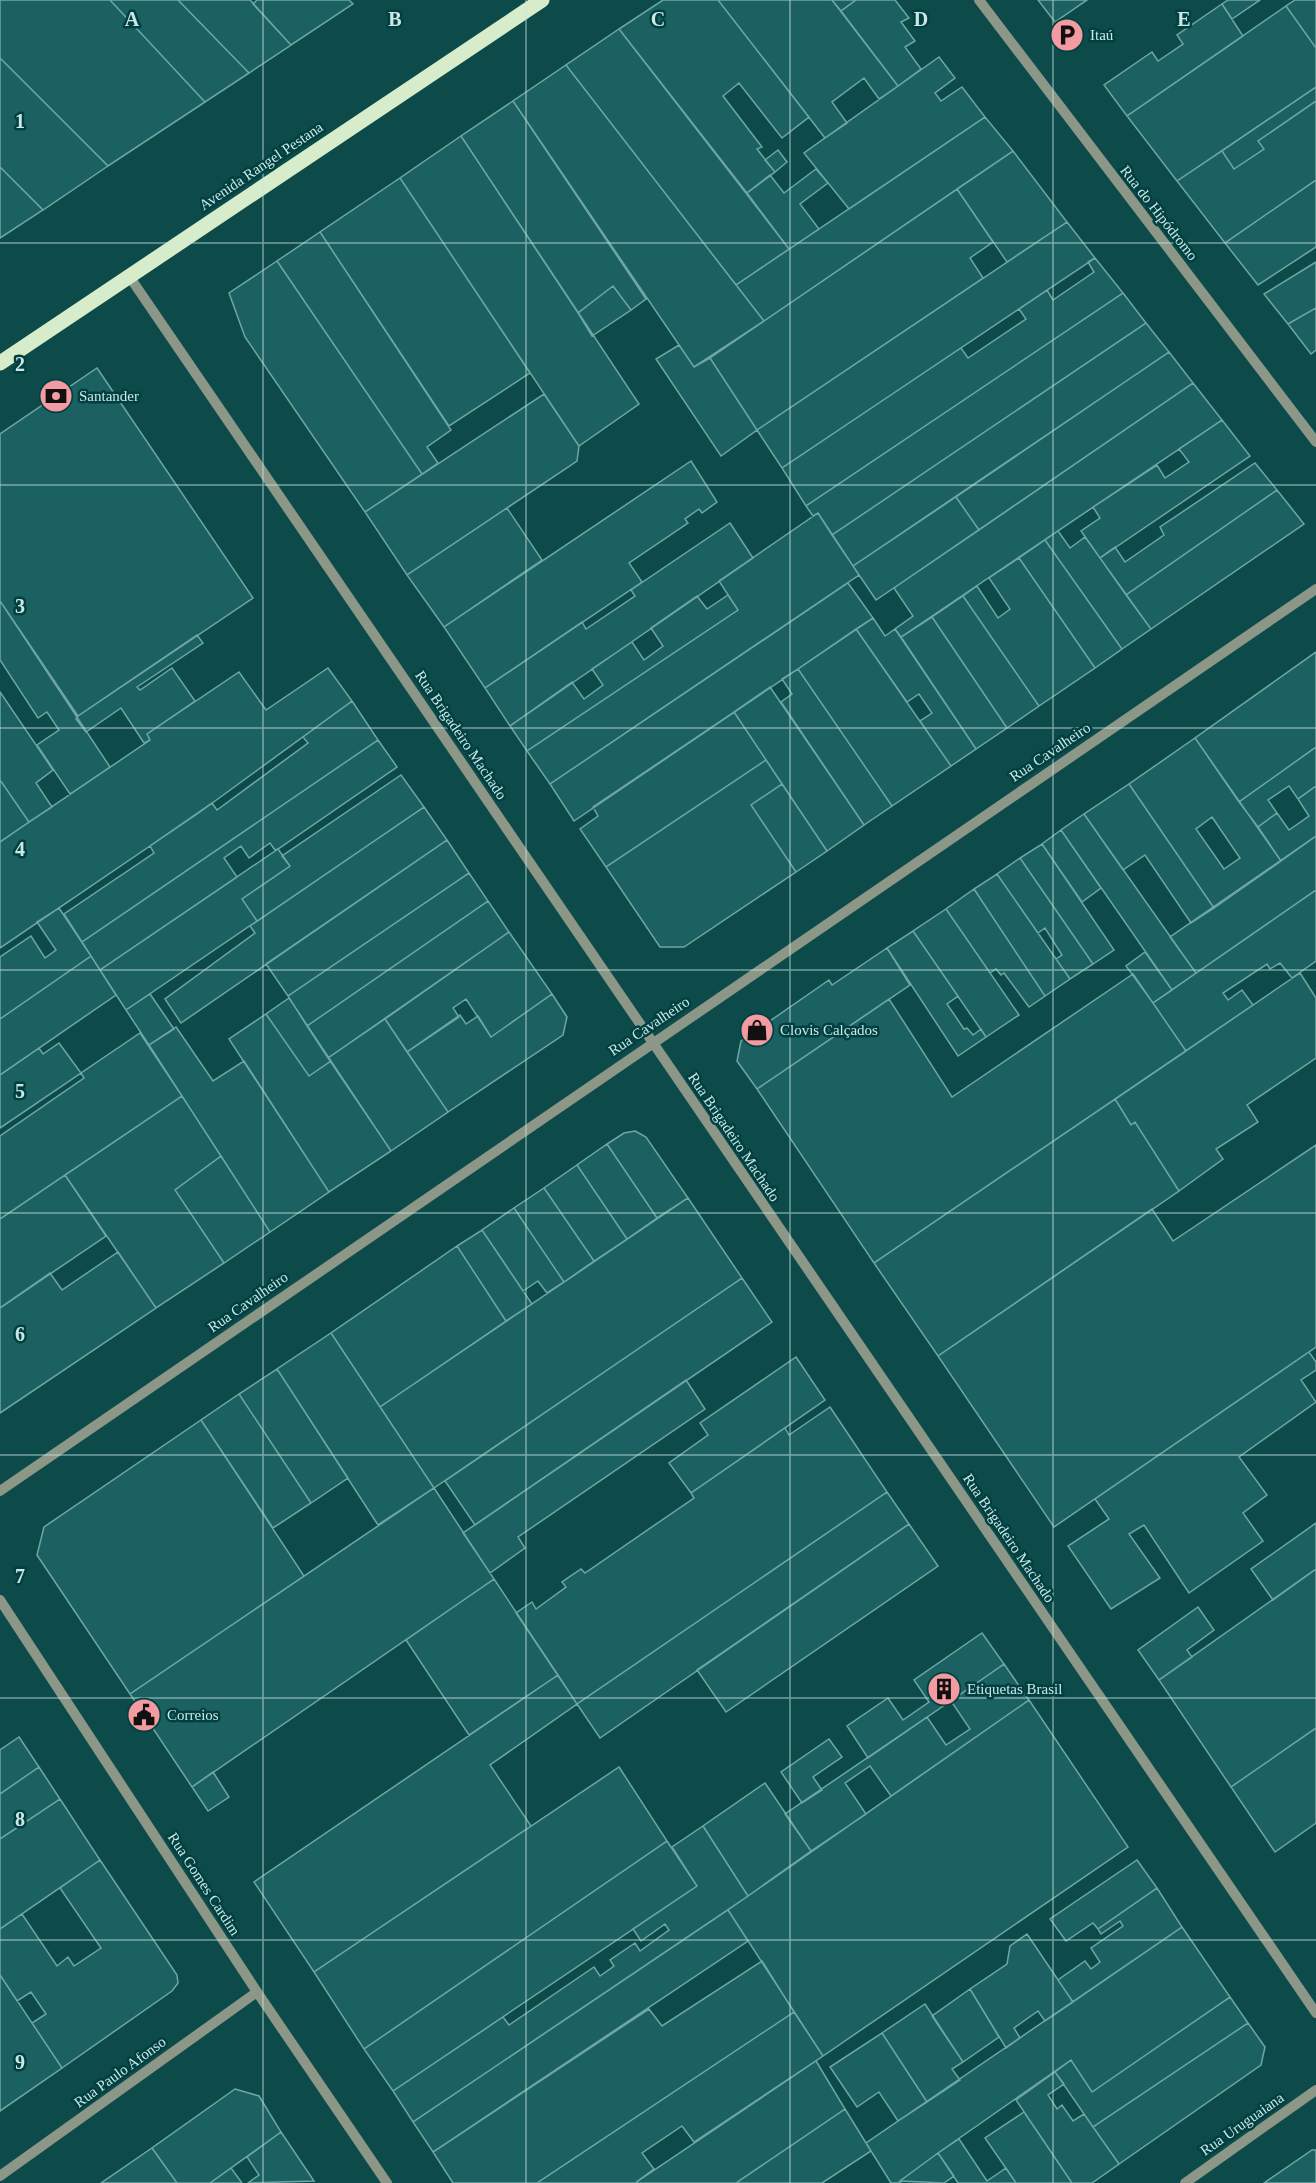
<svg xmlns="http://www.w3.org/2000/svg" width="1316" height="2183" font-family="Georgia,serif">
	<rect width="100%" height="100%" fill="#0d4b4b"/>
	<path fill="#1c6161" stroke="#6ea6a5" stroke-width="1.5" fill-rule="evenodd" d="M0 0H110L205 102 108 166 0 58Z
		M110 0H178L249 73 205 102Z
		M178 0H250L291 45 249 73Z
		M257 0H349L353 4 291 45 253 4Z
		M663 0H718L809 117 782 138 739 83 723 96 762 147 757 149 775 172 747 193 619 29Z
		M718 0H832L898 86 879 99 864 78 832 102 847 123 825 138Z
		M832 0H856L841 11Z
		M856 0H895L909 18 901 22 915 41 905 47 921 69 898 86 841 11Z
		M1038 0H1087L1055 22Z
		M1228 0H1260L1232 19 1222 4Z
		M1295 0H1316V48L1286 6Z
		M1222 4 1243 36 1127 116 1104 85 1152 52 1158 61 1183 44 1177 35Z
		M1286 6 1316 48V87L1177 181 1127 116Z
		M619 29 789 249 736 285 566 65Z
		M939 57 955 78 935 93 941 101 962 87 985 117 849 209 804 153Z
		M0 58 108 166 43 210 0 167Z
		M566 65 764 321 694 367 513 101Z
		M1316 87V101L1258 141 1264 149 1234 169 1222 151Z
		M513 101 646 299 631 310 613 286 578 313 461 136Z
		M1316 101V180L1225 243 1177 181 1222 151 1234 169 1264 149 1258 141Z
		M985 117 1013 151 764 321 736 285Z
		M461 136 639 404 579 446 400 178Z
		M778 150 787 162 775 172 765 160Z
		M1013 151 1067 222 1007 262 957 189Z
		M0 167 43 210 0 238Z
		M816 169 828 183 800 204 819 229 789 249 747 193 770 175 784 193Z
		M400 178 530 373 449 426 320 232Z
		M1316 180V247L1258 285 1225 243Z
		M957 189 993 242 970 258 983 278 757 430 710 358Z
		M1067 222 1095 258 782 468 757 430Z
		M320 232 451 430 427 447 438 463 422 474 277 261Z
		M1095 258 1123 293 806 506 782 468 961 348 968 358 1026 319 1019 309 1047 290 1053 300 1094 272 1088 262Z
		M277 261 422 474 365 512 245 337 229 293Z
		M1316 262V308L1288 324 1264 294Z
		M613 286 631 310 592 336 578 313Z
		M1123 293 1146 323 832 535 818 513 813 516 806 506Z
		M1316 308V350L1311 354 1288 324Z
		M1146 323 1169 352 853 566 832 535Z
		M679 345 694 367 710 358 757 430 721 456 656 359Z
		M1169 352 1193 383 979 530 956 497Z
		M97 368 253 598 78 716 0 601V434Z
		M1193 383 1222 420 901 637 895 629 913 616 894 588Z
		M544 394 579 446 577 461 407 575 365 512Z
		M1222 420 1250 456 1100 558 1081 531 1100 518 1093 507 1157 465 1165 478 1189 462 1179 449Z
		M691 461 717 502 702 513 699 509 685 519 688 523 629 563 642 582 485 688 444 627Z
		M1255 463 1277 490 1126 595 1100 558 1115 547 1125 562 1164 535 1160 527Z
		M1277 490 1304 524 1151 629 1126 595Z
		M956 497 979 530 876 600 853 566Z
		M507 508 542 560 444 627 407 575Z
		M818 513 859 575 550 784 527 751 738 610 719 581Z
		M730 523 753 558 510 726 485 688 582 622 586 629 635 596 631 590Z
		M1058 531 1070 548 1085 537 1151 629 1122 649 1045 540Z
		M1045 540 1122 649 1095 668 1019 558Z
		M1019 558 1095 668 1039 706 963 596 977 586 998 618 1010 609 989 578Z
		M848 583 873 618 574 821 550 784Z
		M728 595 738 610 527 751 510 726 572 682 584 699 603 685 592 669 632 642 644 660 663 646 651 628 697 596 707 609Z
		M963 596 1039 706 1007 728 932 617Z
		M0 601 110 767 70 794 37 745 59 730 47 712 38 718 0 660Z
		M932 617 1007 728 976 749 901 637Z
		M873 618 885 636 895 629 976 749 951 766 920 721 932 713 919 694 907 702 856 629Z
		M856 629 951 766 892 806 798 669Z
		M197 635 203 643 137 687 140 690 172 668 195 701 147 734 150 740 144 743 121 708 86 732 76 719 78 716Z
		M1316 652V747L1239 802 1195 738Z
		M328 668 352 701 200 812 0 948V842L150 740 147 734 239 672 266 710Z
		M798 669 892 806 864 825 781 702 792 694 782 679Z
		M770 687 864 825 827 851 734 712Z
		M0 692 53 770 36 783 52 807 29 822 0 780Z
		M352 701 378 740 82 942 64 914 154 853 150 846 212 803 217 810 308 743 303 737Z
		M734 712 766 760 606 867 580 829 598 816 593 807Z
		M1195 738 1281 861 1214 908 1129 784ZM1212 817 1240 858 1224 869 1196 829Z
		M378 740 397 767 278 849 275 850 270 843 249 858 241 846 224 858 237 877 100 970 82 942Z
		M1316 747V786L1298 799 1289 786 1268 800 1277 813 1258 827 1239 802Z
		M766 760 782 784 751 805 796 872 684 947H660L606 867Z
		M401 775 424 807 257 921 242 899 290 866 282 856Z
		M0 780 29 822 0 842Z
		M782 784 827 851 796 872 751 805Z
		M1129 784 1214 908 1191 923 1145 855 1123 870 1084 814Z
		M1316 786V836L1281 861 1258 827 1277 813 1289 830 1309 816 1298 799Z
		M424 807 447 840 181 1023 165 999 255 933 250 926Z
		M1084 814 1196 973 1172 990 1061 830Z
		M1061 830 1101 888 1082 902 1042 844Z
		M1316 836V890L1196 973 1170 937Z
		M447 840 469 873 288 996 266 964Z
		M1042 844 1114 950 1093 964 1020 858Z
		M278 849 290 866 242 899 257 921 126 1010 100 970Z
		M1020 858 1093 964 1070 979 1056 959 1062 955 1045 928 1038 933 997 874Z
		M469 873 488 901 307 1026 288 996Z
		M997 874 1070 979 1045 996 974 889Z
		M974 889 1045 996 1029 1007 1004 973 1001 975 996 969 990 973 946 909Z
		M1316 890V961L1292 978 1280 963 1270 969 1267 964 1223 993 1228 1000 1242 990 1253 1005 1186 1051 1153 1003Z
		M488 901 509 932 328 1058 307 1026Z
		M59 908 91 956 0 1019V957L31 936 45 958 56 950 37 922Z
		M946 909 1019 1015 986 1037 913 931Z
		M913 931 958 996 947 1004 964 1029 967 1028 973 1035 981 1029 986 1037 958 1056 887 948Z
		M509 932 552 994 491 1037 466 999 453 1008 459 1017 407 1052 385 1019Z
		M887 948 910 985 757 1089 737 1061 741 1041 829 980 832 985Z
		M1145 952 1172 990 1153 1003 1126 966Z
		M91 956 116 995 0 1075V1019Z
		M1300 973 1316 998V1058L1247 1105 1258 1122 1216 1149 1223 1159 1179 1191 1135 1122 1131 1125 1115 1099Z
		M1133 974 1186 1051 874 1263 757 1089 889 999 952 1097Z
		M150 994 174 1029 149 1045 126 1010Z
		M552 994 567 1017 563 1035 448 1112 407 1052 460 1015 466 1024 478 1016 491 1037Z
		M289 998 331 1061 309 1076 266 1014Z
		M266 1014 309 1076 331 1061 391 1151 329 1192 229 1039Z
		M385 1019 448 1112 391 1151 328 1058Z
		M176 1027 213 1081 244 1061 329 1192 270 1232 149 1045Z
		M140 1033 182 1096 0 1219V1136L84 1078 81 1073Z
		M59 1043 81 1073 0 1128V1075L39 1048 43 1054Z
		M182 1096 221 1156 175 1190 224 1263 156 1308 65 1175Z
		M1115 1099 1131 1125 1135 1122 1179 1191 938 1356 874 1263Z
		M635 1131 646 1137 688 1198 657 1218 607 1144 624 1133Z
		M607 1144 657 1218 627 1239 577 1165Z
		M1316 1145V1347L1054 1527 938 1356 1152 1209 1173 1241Z
		M221 1156 270 1232 224 1263 175 1190Z
		M577 1165 627 1239 594 1261 544 1188Z
		M65 1175 106 1236 0 1308V1219Z
		M544 1188 594 1261 564 1282 514 1208Z
		M688 1198 742 1278 434 1488 380 1407Z
		M514 1208 564 1282 547 1293 538 1281 523 1291 482 1230Z
		M482 1230 532 1304 506 1321 457 1246Z
		M457 1246 506 1321 380 1407 331 1333Z
		M118 1252 156 1308 0 1413V1308L50 1273 62 1290Z
		M742 1278 772 1322 475 1525 445 1481Z
		M331 1333 434 1488 378 1525 277 1369Z
		M1309 1352 1316 1362V1370L1301 1380 1316 1402 1239 1457 1267 1495 1243 1513 1263 1541 1189 1593 1144 1525 1129 1534 1160 1578 1111 1609 1068 1546 1109 1519 1095 1499Z
		M796 1357 825 1400 691 1493 669 1463 708 1435 700 1423Z
		M277 1369 348 1478 311 1503 239 1394Z
		M686 1380 705 1409 518 1537 525 1548 490 1573 463 1533Z
		M239 1394 311 1503 273 1528 201 1420Z
		M830 1407 887 1492 577 1704 516 1613 532 1602 536 1609 566 1587 562 1582 581 1569 585 1573 694 1498 691 1493 785 1428 789 1435Z
		M201 1420 304 1576 130 1694 37 1555 44 1527Z
		M434 1488 494 1579 192 1787 130 1694Z
		M887 1492 909 1524 600 1738 577 1704Z
		M1316 1523V1569L1273 1600 1251 1569Z
		M909 1524 938 1566 726 1712 697 1670Z
		M1316 1569V1728L1231 1787 1159 1680Z
		M494 1579 558 1675 469 1735 406 1640Z
		M1198 1607 1214 1630 1187 1650 1192 1657 1159 1680 1138 1650Z
		M982 1633 1004 1664 868 1758 847 1726 888 1698 903 1720 929 1702 914 1680Z
		M1004 1664 1029 1700 891 1796 870 1766 845 1783 866 1814 811 1851 785 1814 927 1717 946 1745 970 1729 951 1701Z
		M558 1675 577 1704 490 1765 531 1826 314 1972 254 1882Z
		M1029 1700 1128 1847 823 2056 728 1910Z
		M1316 1728V1823L1275 1852 1231 1787Z
		M19 1737 39 1767 0 1794V1750Z
		M829 1739 842 1757 813 1777 822 1790 802 1803 781 1772Z
		M39 1767 60 1799 0 1839V1794Z
		M619 1767 667 1841 364 2049 314 1972Z
		M213 1772 229 1797 208 1811 192 1787Z
		M765 1783 811 1851 748 1896 703 1826Z
		M60 1799 100 1860 0 1929V1839Z
		M703 1826 748 1896 413 2122 393 2091 503 2017 509 2025 594 1967 600 1976 614 1966 610 1960 635 1943 640 1951 669 1930 665 1924 641 1941 633 1929 697 1886 672 1847Z
		M667 1841 697 1886 393 2091 364 2049Z
		M100 1860 177 1975 178 1983 172 1991 62 2068 32 2023 46 2014 31 1992 17 2001 0 1975V1929L22 1914 57 1966 68 1957 74 1966 101 1948 60 1888Z
		M1137 1860 1157 1888 1098 1929 1093 1923 1066 1941 1050 1919Z
		M1157 1888 1182 1927 1073 2002 1058 1980 1085 1961 1091 1969 1100 1962 1091 1948 1123 1926 1120 1921 1101 1934 1098 1929Z
		M728 1910 748 1941 433 2152 413 2122Z
		M1182 1927 1230 1997 1092 2092 1071 2060 938 2153 900 2181 901 2183H891L866 2143Z
		M1027 1934 1073 2002 1045 2021 1038 2011 1014 2028 1020 2038 1006 2048 970 1989 1007 1964 1010 1946Z
		M762 1961 794 2012 537 2183H453L433 2152 649 2009 662 2026Z
		M0 1975 62 2068 0 2111Z
		M970 1989 999 2037 963 2062 932 2016Z
		M1230 1997 1248 2023 1093 2127 1055 2072 1071 2060 1092 2092Z
		M925 2004 963 2062 952 2069 960 2080 927 2102 882 2033Z
		M794 2012 823 2056 694 2142 682 2126 642 2153 654 2169 635 2183H537Z
		M1248 2023 1265 2047 1261 2065 1119 2164 1093 2127Z
		M882 2033 927 2102 898 2121 879 2092 857 2107 830 2067Z
		M816 2061 845 2109 736 2183H635Z
		M1055 2072 1064 2084 1048 2095 1057 2109 1062 2105 1073 2121 1084 2114 1119 2164 1092 2183H1072L1016 2100Z
		M235 2089 259 2096 281 2132 210 2183H177L152 2148Z
		M845 2109 871 2151 822 2183H736Z
		M1024 2112 1072 2183H1016L985 2138Z
		M281 2132 314 2181 248 2183 259 2175 247 2157Z
		M959 2139 987 2181 1006 2168 1016 2183H958L938 2153Z
		M152 2148 177 2183H101Z
		M1312 2150H1316V2183H1264Z
		M938 2153 954 2176 944 2183 900 2181Z
		M231 2168 242 2183H210Z"/>
	<g fill="none" stroke-linecap="round" stroke-linejoin="round">
		<path stroke="#8c9787" stroke-width="10" d="M979 0 1316 442
			M129 276 1316 2013
			M0 1491 1316 589
			M0 1600 257 1992 387 2183
			M0 2176 257 1992
			M1185 2183 1316 2090"/>
		<path stroke="#d6ecca" stroke-width="15" d="M0 363 542 0"/>
	</g>
	<path fill="none" stroke="#cbe7e6" stroke-width="1.5" stroke-opacity="0.55" d="M263 0V2183M526 0V2183M790 0V2183M1053 0V2183M0 243H1316M0 485H1316M0 728H1316M0 970H1316M0 1213H1316M0 1455H1316M0 1698H1316M0 1940H1316"/>
	<defs>
		<symbol id="parking-disc" viewBox="-11 -11 22 22"><circle r="9.5" fill="#f49aa1" stroke="#004040"/><path d="M-3.5-5.5H1a3.5 3.5 0 0 1 0 7H-1V5.5H-3.5ZM-1-3.4V-.6H.8a1.4 1.4 0 0 0 0-2.8Z" fill="#111"/></symbol>
		<symbol id="bank-disc" viewBox="-11 -11 22 22"><circle r="9.5" fill="#f49aa1" stroke="#004040"/><path d="M-6-4H6V4H-6ZM0-2.3a2.3 2.3 0 1 0 0 4.6a2.3 2.3 0 1 0 0-4.6Z" fill="#111"/></symbol>
		<symbol id="shop-disc" viewBox="-11 -11 22 22"><circle r="9.5" fill="#f49aa1" stroke="#004040"/><path d="M-5-2.5h2.3a2.7 3.5 0 0 1 5.4 0H5L5.5 6h-11ZM-1.5-2.5h3a1.5 2.3 0 0 0-3 0Z" fill="#111"/></symbol>
		<symbol id="building-disc" viewBox="-11 -11 22 22"><circle r="9.5" fill="#f49aa1" stroke="#004040"/><path d="M-4-6H4V6H1V3H-1V6H-4ZM-2.5-4.3h1.7v1.8h-1.7ZM.8-4.3h1.7v1.8H.8ZM-2.5-1h1.7V.8h-1.7ZM.8-1h1.7V.8H.8Z" fill="#111"/></symbol>
		<symbol id="civic-disc" viewBox="-11 -11 22 22"><circle r="9.5" fill="#f49aa1" stroke="#004040"/><path d="M-.6-6.5H3V-4.5H.6V-3L4-1V1h2V6H-6V1h2V-1L-.6-3ZM-1.2 2.5V6h2.4V2.5Z" fill="#111"/></symbol>
	</defs>
	<g fill-rule="evenodd">
		<use href="#parking-disc" x="1048" y="16" width="38" height="38"/>
		<use href="#bank-disc" x="37" y="377" width="38" height="38"/>
		<use href="#shop-disc" x="738" y="1011" width="38" height="38"/>
		<use href="#building-disc" x="925" y="1670" width="38" height="38"/>
		<use href="#civic-disc" x="125" y="1696" width="38" height="38"/>
	</g>
	<g text-anchor="middle" dominant-baseline="central" stroke-width="5" stroke-linejoin="round" paint-order="stroke">
		<g font-size="15" fill="#cbe7e6" stroke="#004040" text-anchor="start">
			<text x="1090" y="35">Itaú</text>
			<text x="79" y="396">Santander</text>
			<text x="780" y="1030">Clovis Calçados</text>
			<text x="967" y="1689">Etiquetas Brasil</text>
			<text x="167" y="1715">Correios</text>
		</g>
		<g font-size="15" fill="#cbe7e6" stroke="#004040">
			<text transform="translate(261 166) rotate(-34)">Avenida Rangel Pestana</text>
			<text transform="translate(1159 213) rotate(52)">Rua do Hipódromo</text>
			<text transform="translate(461 735) rotate(56)">Rua Brigadeiro Machado</text>
			<text transform="translate(1050 752) rotate(-34)">Rua Cavalheiro</text>
			<text transform="translate(649 1026) rotate(-34)">Rua Cavalheiro</text>
			<text transform="translate(734 1137) rotate(56)">Rua Brigadeiro Machado</text>
			<text transform="translate(248 1302) rotate(-35)">Rua Cavalheiro</text>
			<text transform="translate(1009 1538) rotate(56)">Rua Brigadeiro Machado</text>
			<text transform="translate(204 1884) rotate(57)">Rua Gomes Cardim</text>
			<text transform="translate(120 2072) rotate(-36)">Rua Paulo Afonso</text>
			<text transform="translate(1242 2124) rotate(-35)">Rua Uruguaiana</text>
		</g>
	</g>
	<g font-size="20" text-anchor="middle" font-weight="bold" fill="#cbe7e6" stroke="#004040" stroke-width="5" stroke-linejoin="round" paint-order="stroke">
		<text x="132" y="26">A</text>
		<text x="395" y="26">B</text>
		<text x="658" y="26">C</text>
		<text x="921" y="26">D</text>
		<text x="1184" y="26">E</text>
		<text x="20" y="128">1</text>
		<text x="20" y="371">2</text>
		<text x="20" y="613">3</text>
		<text x="20" y="856">4</text>
		<text x="20" y="1098">5</text>
		<text x="20" y="1341">6</text>
		<text x="20" y="1583">7</text>
		<text x="20" y="1826">8</text>
		<text x="20" y="2069">9</text>
	</g>
</svg>
